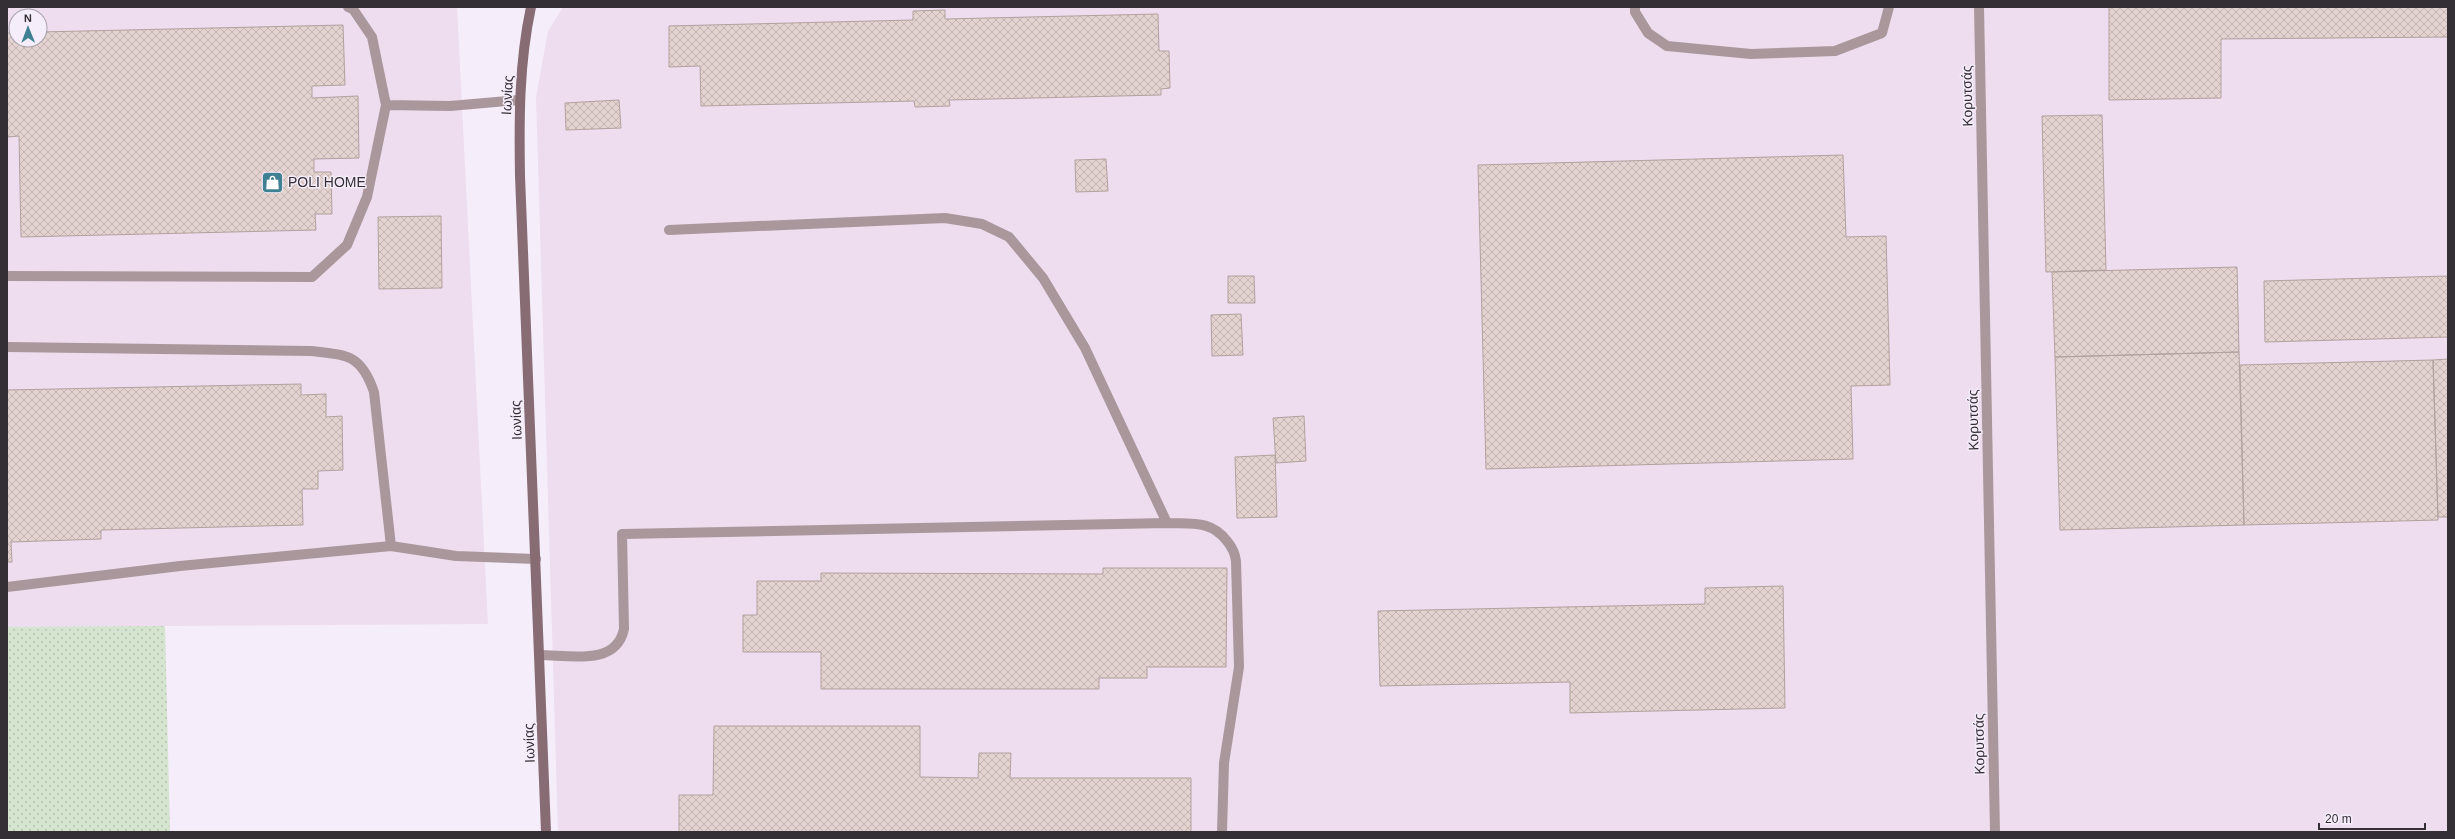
<svg xmlns="http://www.w3.org/2000/svg" width="2455" height="839" font-family="Arial,sans-serif">
	<defs>
		<pattern id="grass-dots" width="8" height="8" patternUnits="userSpaceOnUse"><rect width="8" height="8" fill="#d4e4cf"/><path d="M2 2h.1M6 6h.1" fill="none" stroke="#b6c4b2" stroke-width="1.8" stroke-linecap="round"/></pattern>
		<pattern id="building-cross-hatch" width="8" height="8" patternUnits="userSpaceOnUse"><rect width="8" height="8" fill="#e3d2cf"/><path d="M0 0l8 8M0 8l8-8" fill="none" stroke="#c3b5b2"/></pattern>
	</defs>
	<rect width="100%" height="100%" fill="#f6edfb"/>
	<path fill="#edddef" fill-rule="evenodd" d="M7 7H457L488 624 7 627ZM16 16H40V40H16Z
		M563 7H2448V832H558L536 97 548 31Z"/>
	<path fill="url(#grass-dots)" d="M165 626 170 832H7V627Z"/>
	<path fill="url(#building-cross-hatch)" stroke="#b2a19e" d="M2109 7H2448V37L2221 39V98L2109 100Z
		M945 10V19L1158 14 1159 51H1169L1170 88 1161 89V95L949 100 950 106 915 107 914 101 701 106 700 66 669 67V26L913 20V11Z
		M343 25 345 85 312 86V98L358 96 359 158 314 159V172H331L332 214H315L316 230 21 237 19 136 7 137V33H16V40H40V32Z
		M619 100 621 128 566 130 565 103Z
		M2102 115 2106 270 2046 272 2042 116Z
		M1843 155 1846 237 1886 236 1890 385 1851 386 1853 459 1486 469 1478 165Z
		M1106 159 1108 191 1076 192 1075 160Z
		M441 216 442 288 379 289 378 217Z
		M2237 267 2239 352 2055 357 2052 272Z
		M1228 276H1254L1255 303H1228Z
		M2448 276V337L2265 342 2264 281Z
		M1241 314 1243 355 1212 356 1211 315Z
		M2239 352 2244 525 2060 530 2055 357Z
		M2448 359V517H2438L2433 360Z
		M2433 360 2438 520 2244 525 2240 365Z
		M301 384V395L326 394V417L342 416 343 470 318 471V489H302L303 525 101 530V539L11 542 12 562H7V390Z
		M1304 416 1306 461 1276 463 1273 418Z
		M1275 455 1277 517 1237 518 1235 457Z
		M1103 568H1227L1226 667H1147V678H1099V689H821V652H743V615H757V581H821V573L1103 574Z
		M1783 586 1785 708 1570 713V682L1380 686 1378 611 1705 604V588Z
		M714 726H920V777L978 778 979 753H1011L1010 778H1191V832H679V795H713Z"/>
	<g fill="none" stroke-linecap="round" stroke-linejoin="round">
		<path stroke="#aa979b" stroke-width="10" d="M1635 7V12L1648 33 1667 46 1751 54 1835 51 1882 33 1889 7
			M386 105 450 106 519 100
			M669 230 945 218 982 224 1009 237 1043 278 1085 348 1167 523C1192 524 1211 520 1227 541 1232 547 1235 553 1236 561L1239 667 1224 763 1222 832
			M7 276 312 277 347 245 367 197 386 105 372 37 353 9 348 7
			M7 347 311 351C347 355 361 354 374 392L391 546
			M7 587 180 566 391 546 456 556 536 559
			M539 655C569 655 616 667 624 629L622 534 1167 523"/>
		<path stroke="#aa979b" stroke-width="10" d="M1979 7 1995 832"/>
		<path stroke="#876d73" stroke-width="10" d="M531 7C519 63 519 119 520 176L546 832"/>
	</g>
	<defs>
		<symbol id="shop-square" viewBox="-11 -11 22 22"><rect x="-9" y="-9" width="18" height="18" rx="4" fill="#3f8093" stroke="#f6edfb"/><path d="M-5-2.5h2.3a2.7 3.5 0 0 1 5.4 0H5L5.5 6h-11ZM-1.5-2.5h3a1.5 2.3 0 0 0-3 0Z" fill="#fff"/></symbol>
	</defs>
	<g fill-rule="evenodd">
		<use href="#shop-square" x="260" y="170" width="25" height="25"/>
	</g>
	<g text-anchor="middle" dominant-baseline="central" stroke-width="3" stroke-linejoin="round" paint-order="stroke">
		<g font-size="14" fill="#332f35" stroke="#f6edfb">
			<text transform="translate(507 95) rotate(-87)">Ιωνίας</text>
			<text transform="translate(1967 96) rotate(-91)">Κορυτσάς</text>
			<text transform="translate(516 420) rotate(-92)">Ιωνίας</text>
			<text transform="translate(1973 420) rotate(-91)">Κορυτσάς</text>
			<text transform="translate(529 743) rotate(-92)">Ιωνίας</text>
			<text transform="translate(1979 744) rotate(-91)">Κορυτσάς</text>
		</g>
		<g font-size="14" fill="#332f35" stroke="#f6edfb" text-anchor="start">
			<text x="288" y="182">POLI HOME</text>
		</g>
	</g>
	<rect width="2455" height="839" fill="none" stroke="#332f35" stroke-width="16"/>
	<g transform="translate(28 28) rotate(359)"><circle r="19" fill="#f6edfb" stroke="#a8a1ac"/>
	<path d="M0-3L7 15L0 10L-7 15Z" fill="#3f8093"/>
	<text y="-6" font-size="11" font-weight="bold" text-anchor="middle" fill="#332f35">N</text>
	</g>
	<path d="M2319 823v6h106v-6" fill="none" stroke="#332f35" stroke-width="2"/>
	<text x="2325" y="823" font-size="12" fill="#332f35" stroke="#f6edfb" stroke-width="3" paint-order="stroke">20 m</text>
</svg>
